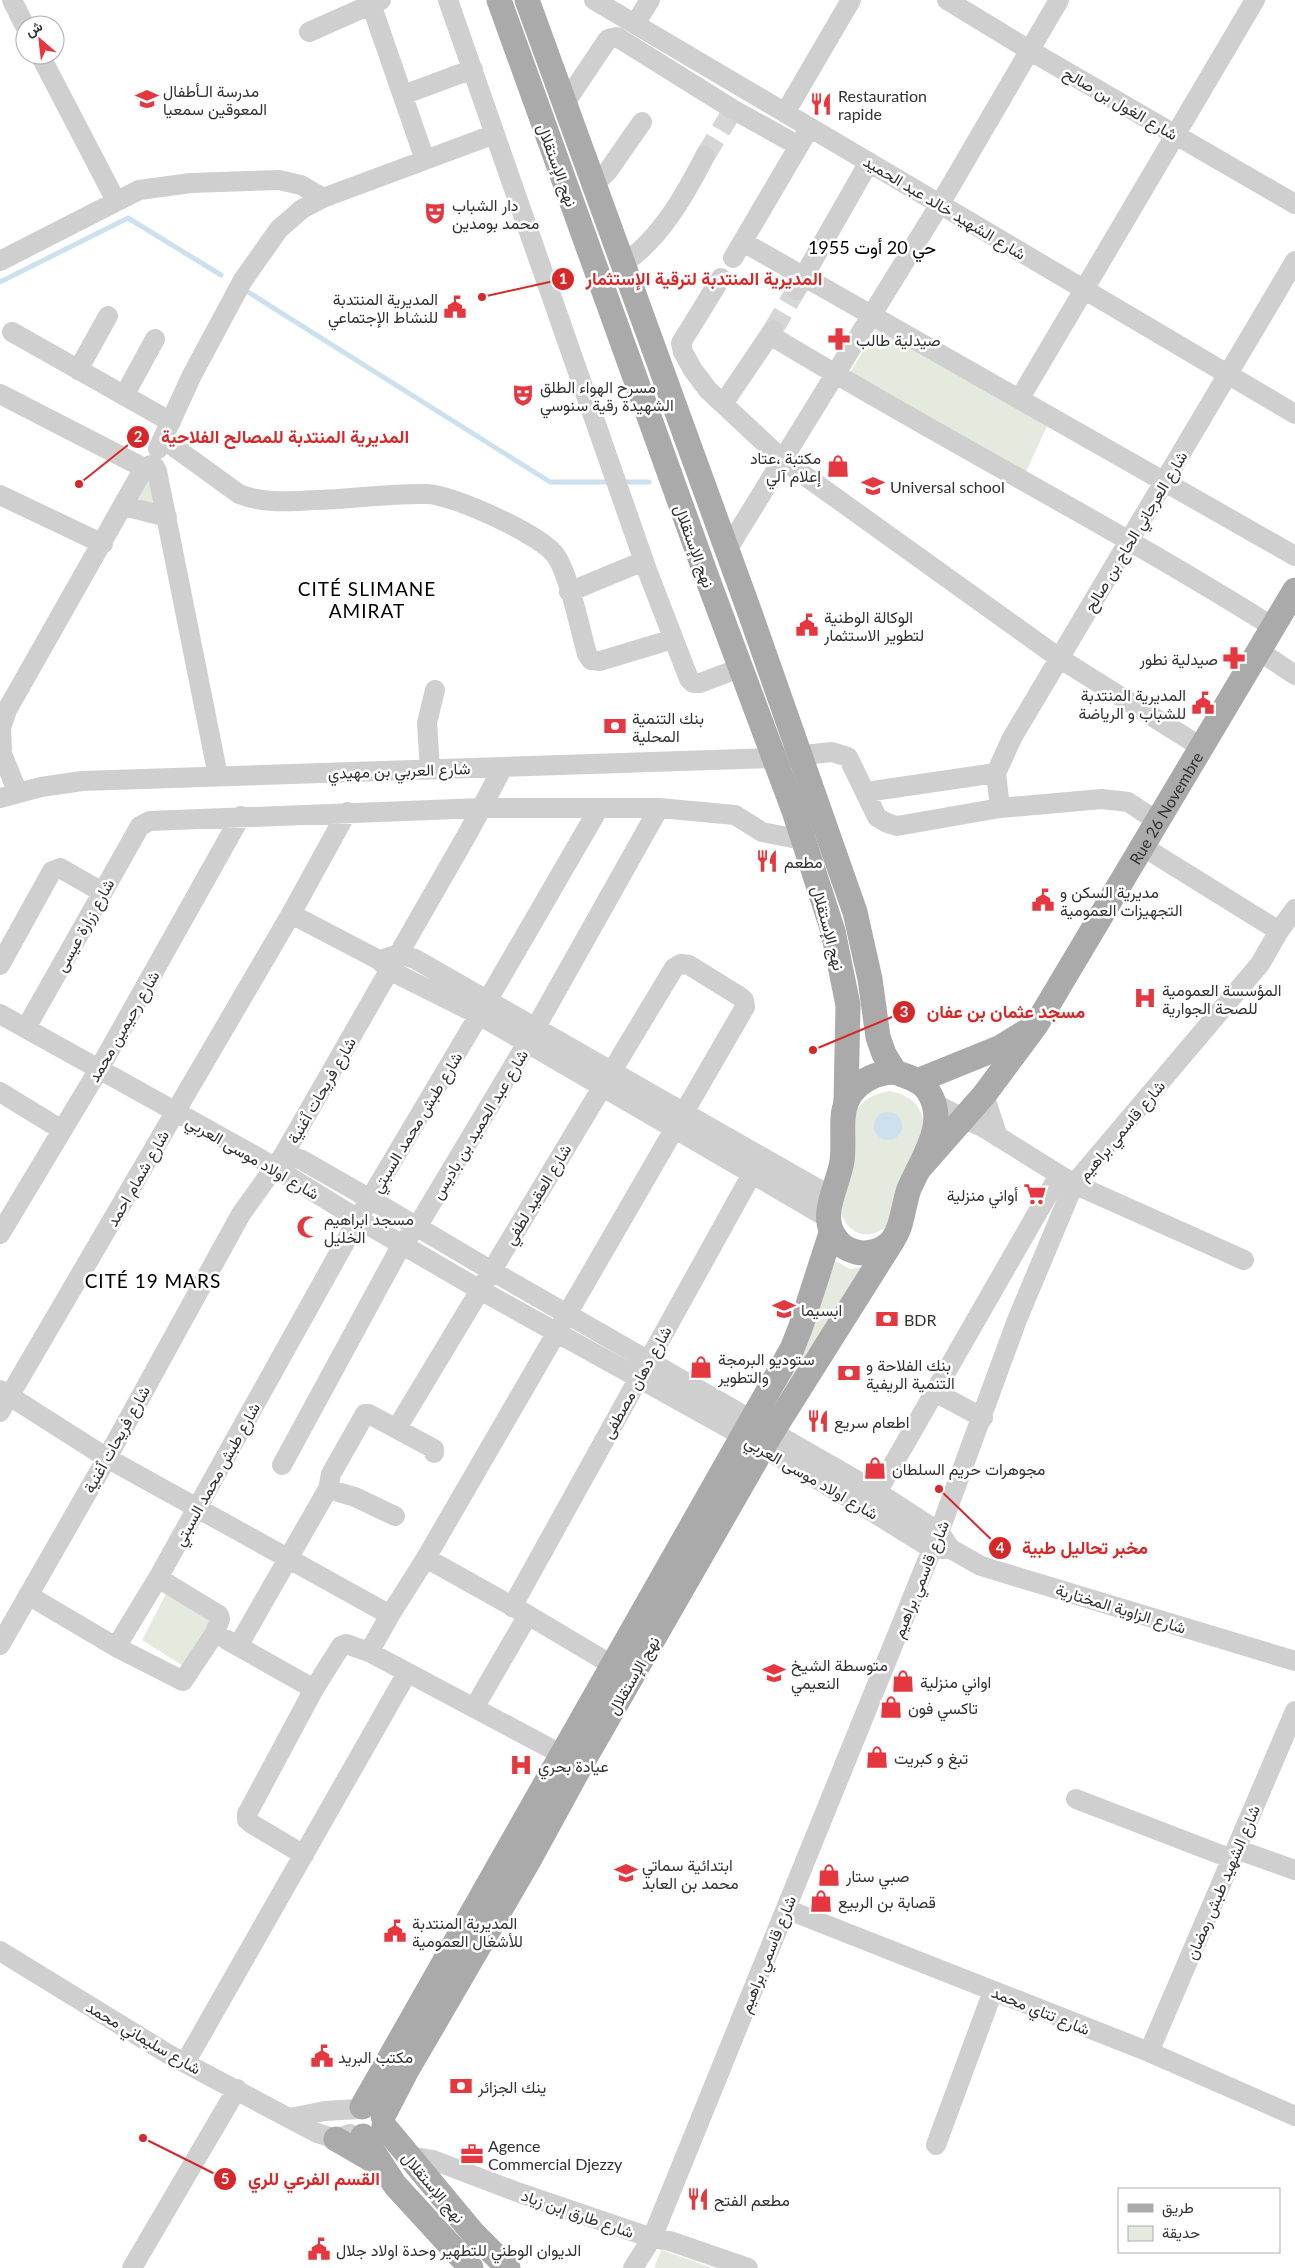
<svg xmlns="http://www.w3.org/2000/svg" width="1295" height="2268" font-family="Lato,Vazirmatn,sans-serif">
	<rect width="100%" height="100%" fill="#fff"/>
	<path fill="#e4ebde" d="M879 324 1049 422 1025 474 850 373Z
		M151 477 157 506 136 501 148 478Z
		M890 1091C915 1097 923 1107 925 1132L890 1224C868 1243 846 1235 839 1207L854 1114C864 1099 872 1094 890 1091Z
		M836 1261 850 1269 866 1266 773 1417Z
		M168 1590 215 1621 188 1669 142 1640Z
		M661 2250 713 2268H654Z"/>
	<path fill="#cde0ed" d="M874 1126a14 14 0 1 1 28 0a14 14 0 1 1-28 0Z"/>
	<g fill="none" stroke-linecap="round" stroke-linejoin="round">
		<path stroke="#cde0ed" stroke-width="5" d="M0 282 128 218 221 275
			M248 292 550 482H613
			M621 482H649"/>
		<path stroke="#d6d6d6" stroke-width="20" stroke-dasharray="20 10" stroke-linecap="butt" d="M705 156 730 115
			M773 330 796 290"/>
		<path stroke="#cfcfcf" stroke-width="20" d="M12 0 25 26
			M448 0 647 570
			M594 0 1295 414
			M947 0 1029 50 1295 204
			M371 4 425 160
			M635 24 650 0
			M309 32 381 0
			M40 55 116 201
			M403 95 473 69
			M565 103 608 39 617 37 734 110 788 140
			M785 113 851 0
			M594 185 608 171 642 122
			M743 242 1295 556
			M733 258 810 127
			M0 261 139 190 191 183 279 180 301 185 323 198
			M624 263C660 239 685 195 705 156
			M721 278 681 343 683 352 693 370 708 390 783 460 1059 658 1201 747
			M796 290 869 162
			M12 332 171 422
			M770 335C936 436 1109 524 1273 627
			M78 370 108 316
			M0 394 144 468
			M124 396 155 339
			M1020 398 1255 0
			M723 404 773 330
			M163 439 239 494C269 506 305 500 337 499 367 497 398 493 428 494 453 495 542 535 556 556 569 575 580 629 587 654L591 660 600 661 673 639
			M158 449 192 375 243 280 279 229 302 209 323 198 495 134
			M0 495 103 544
			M124 506 167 517
			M727 550 940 204 1059 0
			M569 592 634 565H642L647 570 689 679 693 683H700L740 668
			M1259 651 1295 675
			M0 749 18 793
			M2 750 1 728 7 710 144 468 151 465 154 466 157 471 218 776
			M430 769 427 723 435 690
			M866 792 996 773
			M0 798 41 787 82 781 774 758 832 752 848 757 877 817 887 823 897 826 1000 808 1102 799 1128 802 1157 821
			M1000 808 996 773 1012 738 1295 261
			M1142 846 1279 931
			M291 914 379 960 389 970 479 1015 828 1218
			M386 958 399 954 415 959 832 1197
			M0 965 52 871 60 868 102 892
			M0 1014 259 1158 358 1219 482 1291 741 1435 868 1509 932 1549H945
			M26 1028 140 826 150 821 481 808H659L735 815 762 832 803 840
			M0 1092 62 1130
			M984 1095 998 1137
			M935 1104 986 1129 1074 1184 1244 1260
			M284 1154 302 1160 370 1199 492 1271 877 1492 939 1532 951 1549 981 1566 1295 1661
			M0 1234 99 1069 241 816
			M0 1390 107 1458 390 1615
			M935 1392 983 1418
			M0 1412 291 914 347 812
			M282 1465 402 1244 417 1227 527 1043 659 808
			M328 1489 355 1497 395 1516
			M871 1503 1059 1175
			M426 1558 528 1615 612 1665
			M28 1595 116 1647 183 1681 215 1633 220 1619 219 1615 158 1578
			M512 1607 758 1163
			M227 1640 314 1689
			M0 1645 107 1458 241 1214 284 1154 468 833 503 767
			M238 1646 328 1489 331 1474 365 1414H369L434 1449V1453
			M116 1647 158 1578 358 1219 479 1015 599 808
			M369 1652 390 1615 426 1558 745 1007 744 1000 739 996 689 965 681 964 674 968 397 1428
			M474 1708 528 1615
			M1076 1799 1232 1859
			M1236 1849 1295 1870
			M304 1855 252 1824 247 1820V1814L314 1689 341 1646 346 1644 369 1652 574 1761
			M786 1909 1149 2052 1295 2116
			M0 1951 168 2054 317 2133 336 2139 350 2134
			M1149 2052 1295 1711
			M185 2063 407 1673
			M290 2118 325 2111 359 2109
			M936 2145 993 1991
			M409 2156 433 2160 517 2192 652 2238 670 2241 748 2268
			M132 2268 237 2089
			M633 2268 652 2238 941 1527 1017 1320 1074 1184 1260 964 1279 931 1295 909"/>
		<g stroke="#aaa" stroke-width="25">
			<path d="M499 0 709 583 794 811 833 931 848 1005 846 1100"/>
			<path d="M527 0 750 613 855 912 870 979 878 1037 884 1054 895 1072"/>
			<path d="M895 1072C905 1076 918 1079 925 1087 952 1120 922 1158 909 1189 903 1205 903 1226 893 1239 885 1250 869 1255 856 1252 849 1250 841 1246 837 1240 817 1216 838 1188 842 1161 844 1147 842 1133 843 1119 844 1090 867 1073 895 1072Z"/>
			<path d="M917 1081 1001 1047 1027 1031"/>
			<path id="s1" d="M918 1170 984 1095 1036 1025 1295 590"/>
			<path d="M362 2107 792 1349 801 1326 831 1233"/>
			<path d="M383 2116 407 2070 528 1862 581 1765 772 1432 893 1240"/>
			<path d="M384 2126 473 2233 508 2268"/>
			<path d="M363 2136 395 2185 471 2268"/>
			<path d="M336 2139 379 2164"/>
		</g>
	</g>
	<defs>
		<symbol id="school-bare" viewBox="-9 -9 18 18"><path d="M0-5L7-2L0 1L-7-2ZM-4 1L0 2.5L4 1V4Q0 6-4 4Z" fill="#e5373f" stroke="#fff" stroke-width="2.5" paint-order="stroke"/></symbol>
		<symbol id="restaurant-bare" viewBox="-9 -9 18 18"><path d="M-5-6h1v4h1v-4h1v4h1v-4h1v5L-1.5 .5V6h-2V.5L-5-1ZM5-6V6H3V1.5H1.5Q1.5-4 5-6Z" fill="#e5373f" stroke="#fff" stroke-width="2.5" paint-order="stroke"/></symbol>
		<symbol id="theatre-bare" viewBox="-9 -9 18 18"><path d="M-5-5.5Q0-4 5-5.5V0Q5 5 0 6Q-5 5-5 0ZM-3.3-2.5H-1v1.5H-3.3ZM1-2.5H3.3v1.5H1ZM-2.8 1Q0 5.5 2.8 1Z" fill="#e5373f" stroke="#fff" stroke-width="2.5" paint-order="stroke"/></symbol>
		<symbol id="civic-bare" viewBox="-9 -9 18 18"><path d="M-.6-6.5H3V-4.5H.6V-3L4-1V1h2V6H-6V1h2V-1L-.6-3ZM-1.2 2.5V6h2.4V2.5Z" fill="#e5373f" stroke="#fff" stroke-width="2.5" paint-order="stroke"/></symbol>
		<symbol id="pharmacy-bare" viewBox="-9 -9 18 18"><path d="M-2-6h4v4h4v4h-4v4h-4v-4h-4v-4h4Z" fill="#e5373f" stroke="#fff" stroke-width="2.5" paint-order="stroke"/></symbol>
		<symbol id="shop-bare" viewBox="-9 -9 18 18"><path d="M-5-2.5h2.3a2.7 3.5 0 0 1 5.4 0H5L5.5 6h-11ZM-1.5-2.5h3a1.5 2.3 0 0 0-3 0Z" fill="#e5373f" stroke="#fff" stroke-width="2.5" paint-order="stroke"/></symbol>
		<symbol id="bank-bare" viewBox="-9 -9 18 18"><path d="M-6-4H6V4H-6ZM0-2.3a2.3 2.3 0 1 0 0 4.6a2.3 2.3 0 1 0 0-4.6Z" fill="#e5373f" stroke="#fff" stroke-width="2.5" paint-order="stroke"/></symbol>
		<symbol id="hospital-bare" viewBox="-9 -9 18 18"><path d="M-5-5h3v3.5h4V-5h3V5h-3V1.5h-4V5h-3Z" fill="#e5373f" stroke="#fff" stroke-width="2.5" paint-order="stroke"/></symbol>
		<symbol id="supermarket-bare" viewBox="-9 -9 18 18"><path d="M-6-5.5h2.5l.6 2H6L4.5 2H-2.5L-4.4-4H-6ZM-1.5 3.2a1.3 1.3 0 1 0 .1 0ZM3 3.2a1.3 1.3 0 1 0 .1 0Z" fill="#e5373f" stroke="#fff" stroke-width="2.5" paint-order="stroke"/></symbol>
		<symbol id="mosque-bare" viewBox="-9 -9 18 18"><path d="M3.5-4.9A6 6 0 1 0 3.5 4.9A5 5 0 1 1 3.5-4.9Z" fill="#e5373f" stroke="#fff" stroke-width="2.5" paint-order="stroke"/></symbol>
		<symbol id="office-bare" viewBox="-9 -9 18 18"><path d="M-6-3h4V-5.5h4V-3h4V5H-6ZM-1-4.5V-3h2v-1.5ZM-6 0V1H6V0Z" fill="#e5373f" stroke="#fff" stroke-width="2.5" paint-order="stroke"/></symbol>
	</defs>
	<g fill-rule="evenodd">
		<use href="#school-bare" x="131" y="83" width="32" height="32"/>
		<use href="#restaurant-bare" x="805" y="88" width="32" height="32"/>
		<use href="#theatre-bare" x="419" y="197" width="32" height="32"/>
		<use href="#civic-bare" x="439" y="291" width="32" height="32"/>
		<use href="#pharmacy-bare" x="823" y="323" width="32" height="32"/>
		<use href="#theatre-bare" x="507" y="379" width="32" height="32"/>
		<use href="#shop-bare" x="822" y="450" width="32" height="32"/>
		<use href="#school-bare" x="857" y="470" width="32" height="32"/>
		<use href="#civic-bare" x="791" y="609" width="32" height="32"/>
		<use href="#pharmacy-bare" x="1218" y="642" width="32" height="32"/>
		<use href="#civic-bare" x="1187" y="687" width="32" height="32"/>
		<use href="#bank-bare" x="599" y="710" width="32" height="32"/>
		<use href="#restaurant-bare" x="751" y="845" width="32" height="32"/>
		<use href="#civic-bare" x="1027" y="884" width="32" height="32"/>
		<use href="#hospital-bare" x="1129" y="982" width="32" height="32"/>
		<use href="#supermarket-bare" x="1019" y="1178" width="32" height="32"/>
		<use href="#mosque-bare" x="292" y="1211" width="32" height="32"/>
		<use href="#school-bare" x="768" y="1293" width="32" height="32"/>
		<use href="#bank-bare" x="871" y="1303" width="32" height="32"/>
		<use href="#shop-bare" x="685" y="1351" width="32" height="32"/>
		<use href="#bank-bare" x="833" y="1357" width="32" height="32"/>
		<use href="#restaurant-bare" x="802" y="1405" width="32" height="32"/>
		<use href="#shop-bare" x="859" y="1452" width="32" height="32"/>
		<use href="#school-bare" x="758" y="1657" width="32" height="32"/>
		<use href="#shop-bare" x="887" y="1665" width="32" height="32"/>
		<use href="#shop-bare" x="875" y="1691" width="32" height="32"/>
		<use href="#shop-bare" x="861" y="1741" width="32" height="32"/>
		<use href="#hospital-bare" x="505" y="1749" width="32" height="32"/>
		<use href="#school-bare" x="610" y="1857" width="32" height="32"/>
		<use href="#shop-bare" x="813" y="1859" width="32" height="32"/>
		<use href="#shop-bare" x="805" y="1885" width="32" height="32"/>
		<use href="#civic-bare" x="379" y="1915" width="32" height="32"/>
		<use href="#civic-bare" x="306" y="2040" width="32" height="32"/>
		<use href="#bank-bare" x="445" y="2070" width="32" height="32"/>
		<use href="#office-bare" x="456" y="2138" width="32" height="32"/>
		<use href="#restaurant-bare" x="682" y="2183" width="32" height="32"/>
		<use href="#civic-bare" x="303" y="2233" width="32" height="32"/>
	</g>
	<g text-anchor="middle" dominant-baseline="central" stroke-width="5" stroke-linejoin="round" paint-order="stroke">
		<g font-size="16" fill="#323232" stroke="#fff" text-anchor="start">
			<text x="163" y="90">مدرسة الـأطفال<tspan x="163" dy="18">المعوقين سمعيا</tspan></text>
			<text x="838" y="95">Restauration<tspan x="838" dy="18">rapide</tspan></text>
			<text x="452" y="204">دار الشباب<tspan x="452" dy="18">محمد بومدين</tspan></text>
			<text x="438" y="298" text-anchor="end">المديرية المنتدبة<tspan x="438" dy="18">للنشاط الإجتماعي</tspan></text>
			<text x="856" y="339">صيدلية طالب</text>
			<text x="540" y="386">مسرح الهواء الطلق<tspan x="540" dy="18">الشهيدة رقية سنوسي</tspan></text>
			<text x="821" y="457" text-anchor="end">مكتبة ،عتاد<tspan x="821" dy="18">إعلام آلي</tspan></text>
			<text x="890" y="486">Universal school</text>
			<text x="824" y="616">الوكالة الوطنية<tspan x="824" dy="18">لتطوير الاستثمار</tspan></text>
			<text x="1218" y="658" text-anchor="end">صيدلية نطور</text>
			<text x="1186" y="694" text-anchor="end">المديرية المنتدبة<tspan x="1186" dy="18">للشباب و الرياضة</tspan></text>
			<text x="632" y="717">بنك التنمية<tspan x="632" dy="18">المحلية</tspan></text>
			<text x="784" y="861">مطعم</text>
			<text x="1060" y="891">مديرية السكن و<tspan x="1060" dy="18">التجهيزات العمومية</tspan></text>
			<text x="1162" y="989">المؤسسة العمومية<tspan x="1162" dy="18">للصحة الجوارية</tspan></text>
			<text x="1018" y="1194" text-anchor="end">أواني منزلية</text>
			<text x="324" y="1218">مسجد ابراهيم<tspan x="324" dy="18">الخليل</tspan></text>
			<text x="801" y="1309">ابسيما</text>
			<text x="904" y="1319">BDR</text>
			<text x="718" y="1358">ستوديو البرمجة<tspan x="718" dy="18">والتطوير</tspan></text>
			<text x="866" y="1364">بنك الفلاحة و<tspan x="866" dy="18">التنمية الريفية</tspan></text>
			<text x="834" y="1421">اطعام سريع</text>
			<text x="892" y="1468">مجوهرات حريم السلطان</text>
			<text x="791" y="1664">متوسطة الشيخ<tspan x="791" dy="18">النعيمي</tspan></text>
			<text x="920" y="1681">اواني منزلية</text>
			<text x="908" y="1707">تاكسي فون</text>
			<text x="894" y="1757">تبغ و كبريت</text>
			<text x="538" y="1765">عيادة بحري</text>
			<text x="642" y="1864">ابتدائية سماتي<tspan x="642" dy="18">محمد بن العابد</tspan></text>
			<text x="846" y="1875">صبي ستار</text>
			<text x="838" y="1901">قصابة بن الربيع</text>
			<text x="412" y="1922">المديرية المنتدبة<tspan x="412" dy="18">للأشغال العمومية</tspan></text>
			<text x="338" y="2056">مكتب البريد</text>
			<text x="478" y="2086">ينك الجزائر</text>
			<text x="488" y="2145">Agence<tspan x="488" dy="18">Commercial Djezzy</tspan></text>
			<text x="714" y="2199">مطعم الفتح</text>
			<text x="336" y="2249">الديوان الوطني للتطهير وحدة اولاد جلال</text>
		</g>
		<g font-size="16" fill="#323232" stroke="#fff">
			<text transform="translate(1121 103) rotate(30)">شارع الغول بن صالح</text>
			<text transform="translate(558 165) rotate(70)">نهج الإستقلال</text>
			<text transform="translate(945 207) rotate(31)">شارع الشهيد خالد عبد الحميد</text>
			<text transform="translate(1135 531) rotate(-59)">شارع العرجاني الحاج بن صالح</text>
			<text transform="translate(695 546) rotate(70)">نهج الإستقلال</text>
			<text transform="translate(399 770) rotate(-2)">شارع العربي بن مهيدي</text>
			<text stroke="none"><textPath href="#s1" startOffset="440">Rue 26 Novembre</textPath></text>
			<text transform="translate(84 925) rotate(-61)">شارع زرارة عيسى</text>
			<text transform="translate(829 928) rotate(75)">نهج الإستقلال</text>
			<text transform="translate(123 1026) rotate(-60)">شارع رحيمين محمد</text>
			<text transform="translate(321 1090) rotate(-60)">شارع فريحات ٱغنية</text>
			<text transform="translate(416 1122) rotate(-59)">شارع طبش محمد السبتي</text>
			<text transform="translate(479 1124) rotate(-59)">شارع عبد الحميد بن باديس</text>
			<text transform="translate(1121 1130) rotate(-50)">شارع قاسمي براهيم</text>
			<text transform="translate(253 1157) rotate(30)">شارع اولاد موسى العربي</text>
			<text transform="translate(137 1178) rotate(-60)">شارع شمام احمد</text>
			<text transform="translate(537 1194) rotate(-59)">شارع العقيد لطفي</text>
			<text transform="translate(636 1382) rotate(-61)">شارع دهان مصطفى</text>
			<text transform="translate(116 1439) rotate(-61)">شارع فريحات ٱغنية</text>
			<text transform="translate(216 1474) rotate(-61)">شارع طبش محمد السبتي</text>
			<text transform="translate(812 1477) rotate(30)">شارع اولاد موسى العربي</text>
			<text transform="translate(920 1579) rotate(-68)">شارع قاسمي براهيم</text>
			<text transform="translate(1121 1608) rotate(17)">شارع الزاوية المختارية</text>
			<text transform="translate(633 1675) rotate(-60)">نهج الإستقلال</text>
			<text transform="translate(1222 1882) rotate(-67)">شارع الشهيد طبش رمضان</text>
			<text transform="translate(767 1954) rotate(-68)">شارع قاسمي براهيم</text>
			<text transform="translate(1041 2010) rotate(22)">شارع تتاي محمد</text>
			<text transform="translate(144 2037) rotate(30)">شارع سليماني محمد</text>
			<text transform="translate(434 2187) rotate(50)">نهج الإستقلال</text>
			<text transform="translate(578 2213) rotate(19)">شارع طارق إبن زياد</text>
		</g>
		<g font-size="18" fill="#000" stroke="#fff">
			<text x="872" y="247">حي 20 أوت 1955</text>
		</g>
		<g font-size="19" letter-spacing="1" fill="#000" stroke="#fff">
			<text x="367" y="588">CITÉ SLIMANE<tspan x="367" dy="22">AMIRAT</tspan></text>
			<text x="153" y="1280">CITÉ 19 MARS</text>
		</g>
	</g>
	<path fill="none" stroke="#d62828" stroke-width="2" d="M482 297L563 279M79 484L138 437M813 1050L904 1012M939 1489L1000 1548M143 2138L225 2179"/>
	<g fill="#d62828" stroke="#fff" stroke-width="2">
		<circle cx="482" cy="297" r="5"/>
		<circle cx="79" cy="484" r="5"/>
		<circle cx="813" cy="1050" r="5"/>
		<circle cx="939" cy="1489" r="5"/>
		<circle cx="143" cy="2138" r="5"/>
		<circle cx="563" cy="279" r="12"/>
		<circle cx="138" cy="437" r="12"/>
		<circle cx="904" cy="1012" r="12"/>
		<circle cx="1000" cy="1548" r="12"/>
		<circle cx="225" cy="2179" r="12"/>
	</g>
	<g font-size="15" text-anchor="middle" font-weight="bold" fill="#fff">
		<text x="563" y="284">1</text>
		<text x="138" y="442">2</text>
		<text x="904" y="1017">3</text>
		<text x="1000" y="1553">4</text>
		<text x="225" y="2184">5</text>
	</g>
	<g font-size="18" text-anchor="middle" font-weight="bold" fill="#d62828" stroke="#fff" stroke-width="5" stroke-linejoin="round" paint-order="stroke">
		<text x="704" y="285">المديرية المنتدبة لترقية الإستثمار</text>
		<text x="285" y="443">المديرية المنتدبة للمصالح الفلاحية</text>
		<text x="1006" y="1018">مسجد عثمان بن عفان</text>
		<text x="1085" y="1554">مخبر تحاليل طبية</text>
		<text x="314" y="2185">القسم الفرعي للري</text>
	</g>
	<rect x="1118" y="2188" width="162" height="65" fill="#ffffff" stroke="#adadad"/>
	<rect x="1128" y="2204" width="25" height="8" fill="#aaaaaa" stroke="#adadad"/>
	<text x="1162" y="2213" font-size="15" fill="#323232">طريق</text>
	<rect x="1128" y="2226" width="25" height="15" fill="#e4ebde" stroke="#adadad"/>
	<text x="1162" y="2238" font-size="15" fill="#323232">حديقة</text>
	<g transform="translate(40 40) rotate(332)"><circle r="24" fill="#ffffff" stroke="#adadad"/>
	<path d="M0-4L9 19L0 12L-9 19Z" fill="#e5373f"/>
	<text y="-8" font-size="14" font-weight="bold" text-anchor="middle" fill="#323232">ش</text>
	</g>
</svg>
